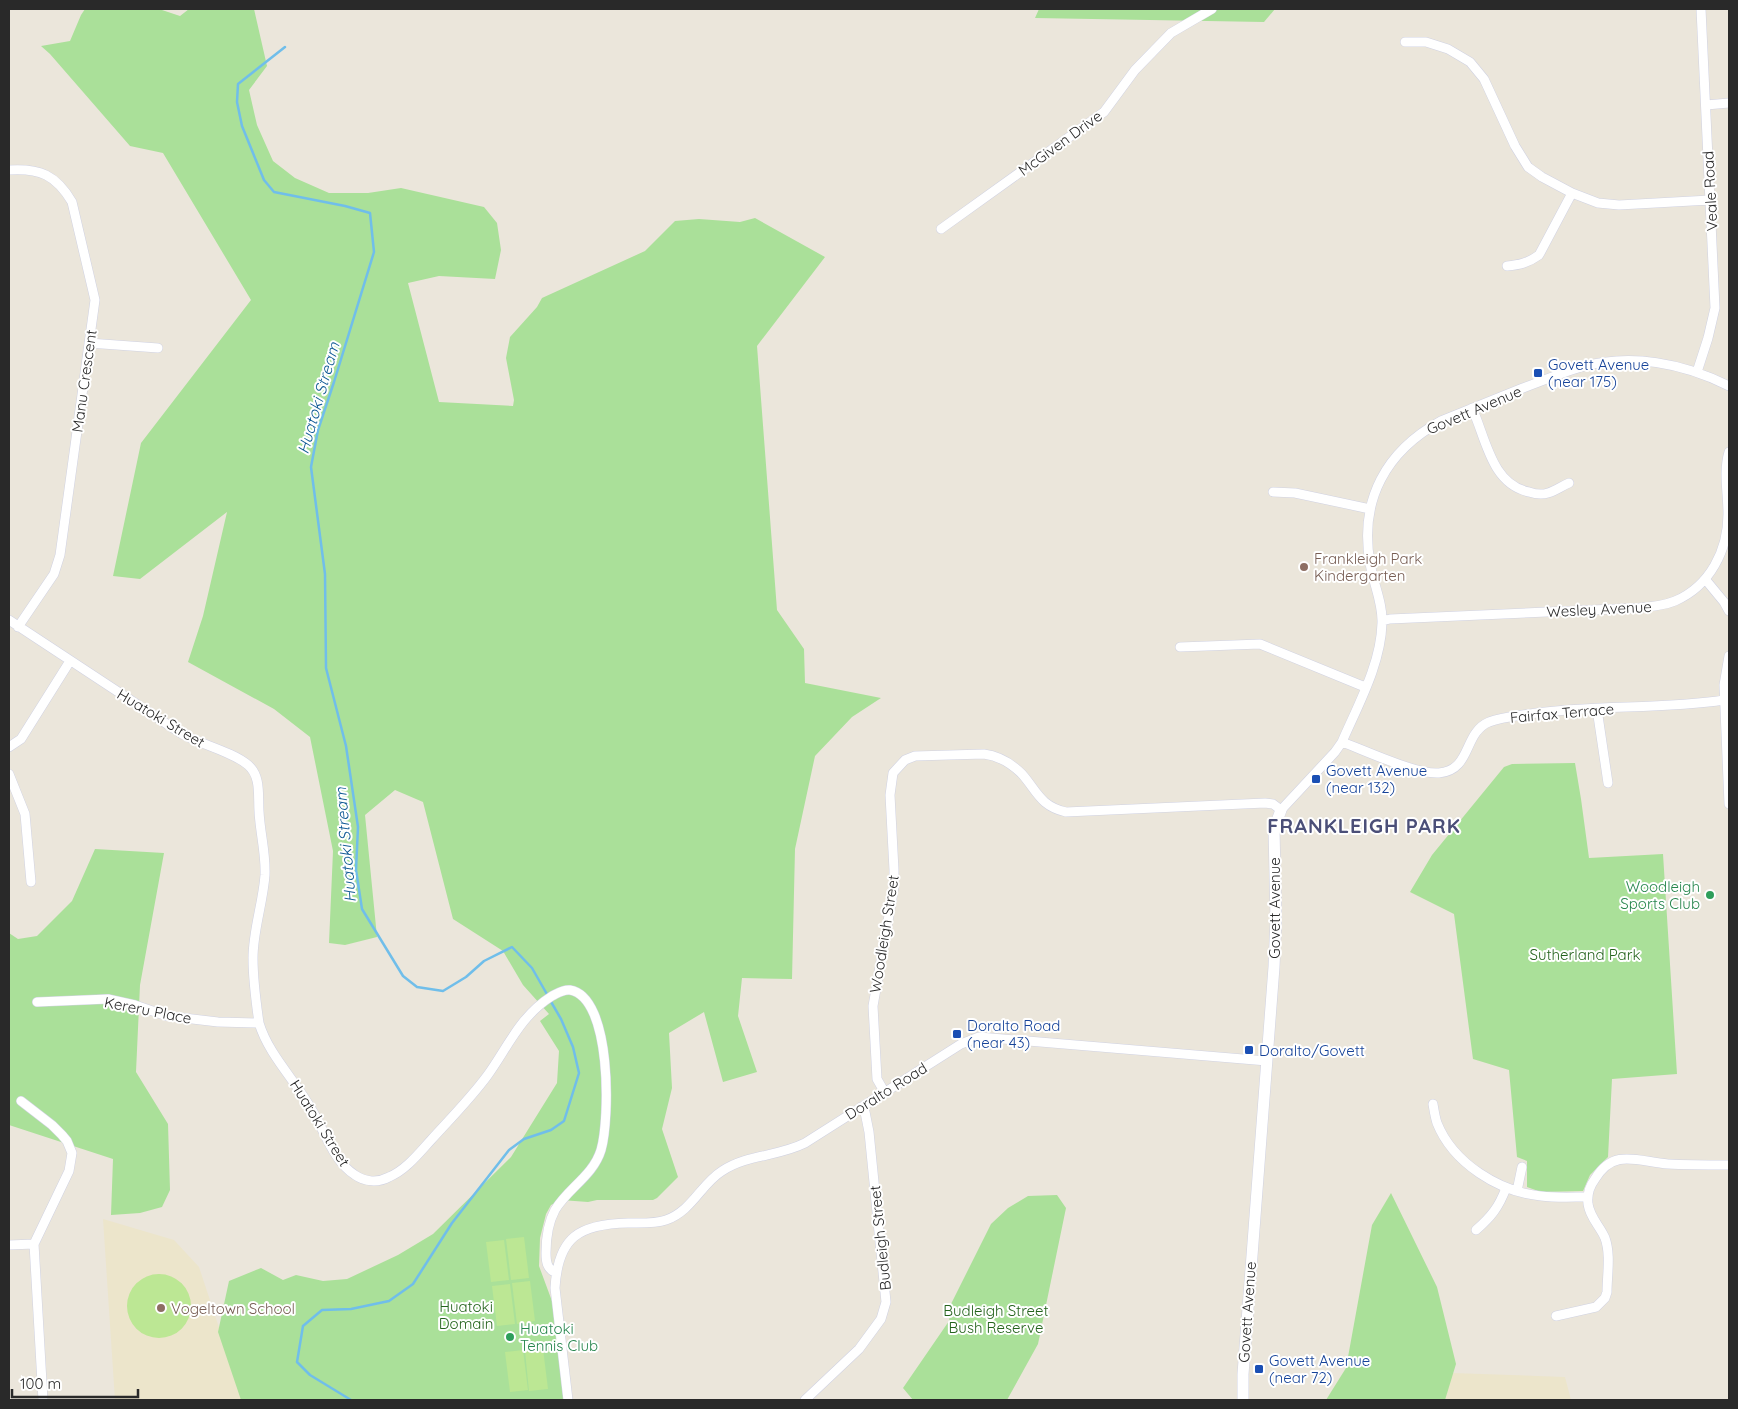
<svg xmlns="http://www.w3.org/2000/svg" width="1738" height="1409" font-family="Quicksand,sans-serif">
	<rect width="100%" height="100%" fill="#ebe6db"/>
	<path fill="#ece5cb" d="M103 1219 174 1240 199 1267 243 1400H115Z
		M1452 1373 1565 1377 1571 1400H1445Z"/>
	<path fill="#aae099" d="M85 9H159L180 16 189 9H254L267 66 249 90 257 125 273 161 295 178 329 193H368L401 188 484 207 497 223 501 250 495 279 439 276 408 283 439 402 513 406 514 400 506 358 510 337 537 307 542 298 645 251 675 221 699 219 740 222 755 218 825 257 757 346 777 610 804 649 805 683 881 698 852 717 815 756 795 849 792 979 742 978 738 1016 757 1072 723 1082 704 1012 669 1033 672 1088 662 1129 678 1177 657 1198 653 1200H597L588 1202 561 1200 551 1205 546 1214 540 1238 539 1266 556 1312 564 1400H241L218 1332 229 1281 261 1268 283 1280 296 1275 323 1281 347 1279 398 1255 433 1234 511 1157 557 1083 559 1051 540 1021 549 1014 523 985 503 951 453 919 423 802 395 790 365 815 377 937 345 945 329 943 333 851 310 737 274 709 188 662 203 616 227 512 140 579 113 576 141 443 251 300 163 153 130 146 50 54 41 46 70 41 81 15Z
		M1039 9H1275L1264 22 1035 18Z
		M1575 763 1581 799 1589 858 1663 854 1677 1074 1612 1079 1608 1157 1590 1175 1583 1191 1541 1192 1527 1187V1161L1517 1157 1509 1070 1473 1059 1454 914 1410 892 1432 855 1504 767 1512 764Z
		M95 849 164 853 140 985 136 1072 168 1124 170 1190 162 1207 140 1213 111 1215 113 1159 9 1125V933L18 939 37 936 72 901Z
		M1391 1193 1437 1287 1456 1364 1445 1400H1326L1346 1368 1372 1225Z
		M1057 1195 1066 1208 1038 1344 1007 1400H913L903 1388 949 1321 951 1304 991 1224 1008 1208 1028 1196Z"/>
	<path fill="#bce794" d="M524 1237 529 1278 511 1280 506 1239Z
		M504 1240 509 1280 491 1282 486 1242Z
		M127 1306a32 32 0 1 1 64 0a32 32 0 1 1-64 0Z
		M530 1281 535 1321 517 1324 512 1283Z
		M510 1284 515 1324 497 1326 492 1286Z
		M543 1349 548 1389 529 1391 525 1351Z
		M523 1350 528 1390 510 1392 505 1352Z"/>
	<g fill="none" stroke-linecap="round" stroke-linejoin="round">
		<path stroke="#70beea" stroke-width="2.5" d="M285 47 238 84 237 102 242 126 264 180 274 192 345 206 370 213 374 252 334 382 318 430 311 467 325 574 326 668 346 746 358 827 356 870 362 909 403 976 417 987 443 991 466 977 484 961 512 947 532 968 548 996
			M351 1400 310 1375 297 1362 303 1326 322 1310 351 1309 389 1301 413 1284 452 1223 509 1150 524 1139 551 1130 564 1121 579 1073 573 1047 561 1019 550 1000"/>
		<defs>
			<path id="minor" d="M1405 42H1426L1448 49 1470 62 1484 79 1515 146 1528 167 1542 177 1572 193 1598 203 1619 205 1710 200
				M1706 105 1729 103
				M9 170C40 168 56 175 72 202L95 300 60 555 54 574 18 627
				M941 229 1104 112 1135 70 1171 33 1212 9
				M1507 266C1519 265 1528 263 1539 255L1572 193
				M89 343 158 348
				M1697 372 1708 338 1715 308 1701 9
				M1472 408C1486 438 1491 484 1529 492 1535 494 1542 495 1548 493 1555 491 1562 486 1569 483
				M1273 492 1295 493 1370 509
				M1705 579 1724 602 1729 611
				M9 620 182 734C200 744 233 752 248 765 261 776 258 795 259 811 260 833 266 853 265 875 263 903 253 930 253 958 253 980 256 1002 259 1023 269 1056 297 1082 313 1112 325 1132 334 1162 355 1175 365 1182 378 1183 389 1177 406 1170 419 1153 431 1140 450 1119 470 1099 487 1076 508 1047 520 1016 552 996 558 993 563 989 570 990 612 997 610 1119 601 1150 593 1176 568 1188 555 1210 548 1223 546 1238 546 1253 546 1262 547 1269 556 1273
				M1382 621 1390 619 1637 608C1649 607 1663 606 1675 601 1710 586 1728 550 1728 514 1728 493 1723 472 1729 452
				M1180 647 1260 644 1365 687
				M1729 656 1724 685 1729 804
				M1597 709 1608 783
				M1342 742C1364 750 1417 775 1439 773 1472 770 1463 733 1489 722 1502 717 1517 716 1530 714 1594 704 1660 710 1724 700
				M9 747 21 739 70 661
				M9 774 25 814 31 882
				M37 1002 108 999 135 1005 167 1016 218 1022 259 1023
				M885 1093 877 1079 873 1006 894 887V870L890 795 893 773 905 760 915 756 984 754C999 756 1011 763 1022 774 1037 791 1040 806 1066 812L1265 803 1273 804 1281 810 1335 752 1342 742C1358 705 1381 664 1382 623 1383 603 1373 583 1370 563 1359 500 1386 451 1441 421 1468 410 1496 399 1523 388 1542 381 1561 373 1581 367 1631 353 1683 363 1729 386
				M21 1101 52 1125 62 1135 67 1141 72 1153 69 1171 34 1244 43 1400
				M1433 1104C1434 1110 1435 1117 1437 1123 1453 1163 1499 1192 1541 1196 1556 1198 1572 1197 1587 1197
				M1517 1191 1522 1167
				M1476 1230C1491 1217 1499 1207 1506 1188
				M9 1245 34 1244
				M1556 1316 1596 1307 1605 1298 1607 1292C1607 1275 1611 1255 1605 1238 1600 1226 1590 1218 1588 1204 1587 1195 1589 1187 1595 1179 1614 1147 1639 1162 1668 1164 1688 1165 1709 1165 1729 1165
				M568 1400 555 1288C558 1237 579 1224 628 1223 640 1223 654 1224 666 1220 692 1211 701 1184 722 1171 748 1154 777 1157 805 1143L961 1044 979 1037 1267 1061
				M805 1400 859 1349 881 1319 886 1302 869 1132 865 1112 861 1107"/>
			<path id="tertiary" d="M1243 1400V1374L1274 967 1276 919 1274 829 1281 810"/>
		</defs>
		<use href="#minor" stroke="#d0d2e2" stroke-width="10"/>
		<use href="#tertiary" stroke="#d0d2e2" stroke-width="12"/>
		<use href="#minor" stroke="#fff" stroke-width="9"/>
		<use href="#tertiary" stroke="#fff" stroke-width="11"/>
	</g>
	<g fill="#1a4fb4" stroke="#fff" stroke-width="2">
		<rect x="1533" y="368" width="10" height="10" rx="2.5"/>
		<rect x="1311" y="774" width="10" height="10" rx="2.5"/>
		<rect x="952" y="1029" width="10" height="10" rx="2.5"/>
		<rect x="1244" y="1045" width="10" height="10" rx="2.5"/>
		<rect x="1254" y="1364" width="10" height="10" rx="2.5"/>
	</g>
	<g fill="#8d6e63" stroke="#fff" stroke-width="2">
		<circle cx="1304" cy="567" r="5"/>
		<circle cx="161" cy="1308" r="5"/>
	</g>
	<g fill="#2e9e5b" stroke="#fff" stroke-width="2">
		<circle cx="1710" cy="895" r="5"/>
		<circle cx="510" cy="1337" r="5"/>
	</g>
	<g text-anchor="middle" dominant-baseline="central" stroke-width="4" stroke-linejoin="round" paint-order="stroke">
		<g font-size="15" fill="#292929" stroke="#fff">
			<text transform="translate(1060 143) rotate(-36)">McGiven Drive</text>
			<text transform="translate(1710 191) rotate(-93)">Veale Road</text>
			<text transform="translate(84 381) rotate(-82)">Manu Crescent</text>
			<text transform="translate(1474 410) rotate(-23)">Govett Avenue</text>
			<text transform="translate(1599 609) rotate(-3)">Wesley Avenue</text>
			<text transform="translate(1562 713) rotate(-5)">Fairfax Terrace</text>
			<text transform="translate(161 718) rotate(31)">Huatoki Street</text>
			<text transform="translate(1274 908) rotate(-90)">Govett Avenue</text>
			<text transform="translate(884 934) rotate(-81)">Woodleigh Street</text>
			<text transform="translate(148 1010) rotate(11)">Kereru Place</text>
			<text transform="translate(886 1091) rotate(-32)">Doralto Road</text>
			<text transform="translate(320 1123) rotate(58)">Huatoki Street</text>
			<text transform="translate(880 1238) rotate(-96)">Budleigh Street</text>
			<text transform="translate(1247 1312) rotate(-86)">Govett Avenue</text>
		</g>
		<g font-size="15" fill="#164399" stroke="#fff" text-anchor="start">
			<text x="1548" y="364">Govett Avenue<tspan x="1548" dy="17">(near 175)</tspan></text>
			<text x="1326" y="770">Govett Avenue<tspan x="1326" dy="17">(near 132)</tspan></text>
			<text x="967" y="1025">Doralto Road<tspan x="967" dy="17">(near 43)</tspan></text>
			<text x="1259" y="1050">Doralto/Govett</text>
			<text x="1269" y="1360">Govett Avenue<tspan x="1269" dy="17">(near 72)</tspan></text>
		</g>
		<g font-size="15" fill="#785e54" stroke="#fff" text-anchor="start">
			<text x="1314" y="558">Frankleigh Park<tspan x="1314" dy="17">Kindergarten</tspan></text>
			<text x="171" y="1308">Vogeltown School</text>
		</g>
		<g font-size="15" fill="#27864d" stroke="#fff" text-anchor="end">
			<text x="1700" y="886">Woodleigh<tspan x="1700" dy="17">Sports Club</tspan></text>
			<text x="520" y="1328" text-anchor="start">Huatoki<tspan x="520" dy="17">Tennis Club</tspan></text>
		</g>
		<g font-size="15" fill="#24631c" stroke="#fff">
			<text x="1585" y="954">Sutherland Park</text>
			<text x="466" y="1306">Huatoki<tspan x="466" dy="17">Domain</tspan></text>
			<text x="996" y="1310">Budleigh Street<tspan x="996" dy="17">Bush Reserve</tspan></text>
		</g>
		<g font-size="16" font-style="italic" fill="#115b95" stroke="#fff">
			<text transform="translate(318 398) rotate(-74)">Huatoki Stream</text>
			<text transform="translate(345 845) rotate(-95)">Huatoki Stream</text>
		</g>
		<g font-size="20" font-weight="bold" letter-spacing="1" fill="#4b4f78" stroke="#fff">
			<text x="1364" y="825">FRANKLEIGH PARK</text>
		</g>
	</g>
	<rect width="1738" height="1409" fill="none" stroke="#292929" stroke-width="20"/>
	<path d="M12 1389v8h126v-8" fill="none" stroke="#292929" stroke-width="2.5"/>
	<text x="20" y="1389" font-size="15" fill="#292929" stroke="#ffffff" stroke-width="4" paint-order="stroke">100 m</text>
</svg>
